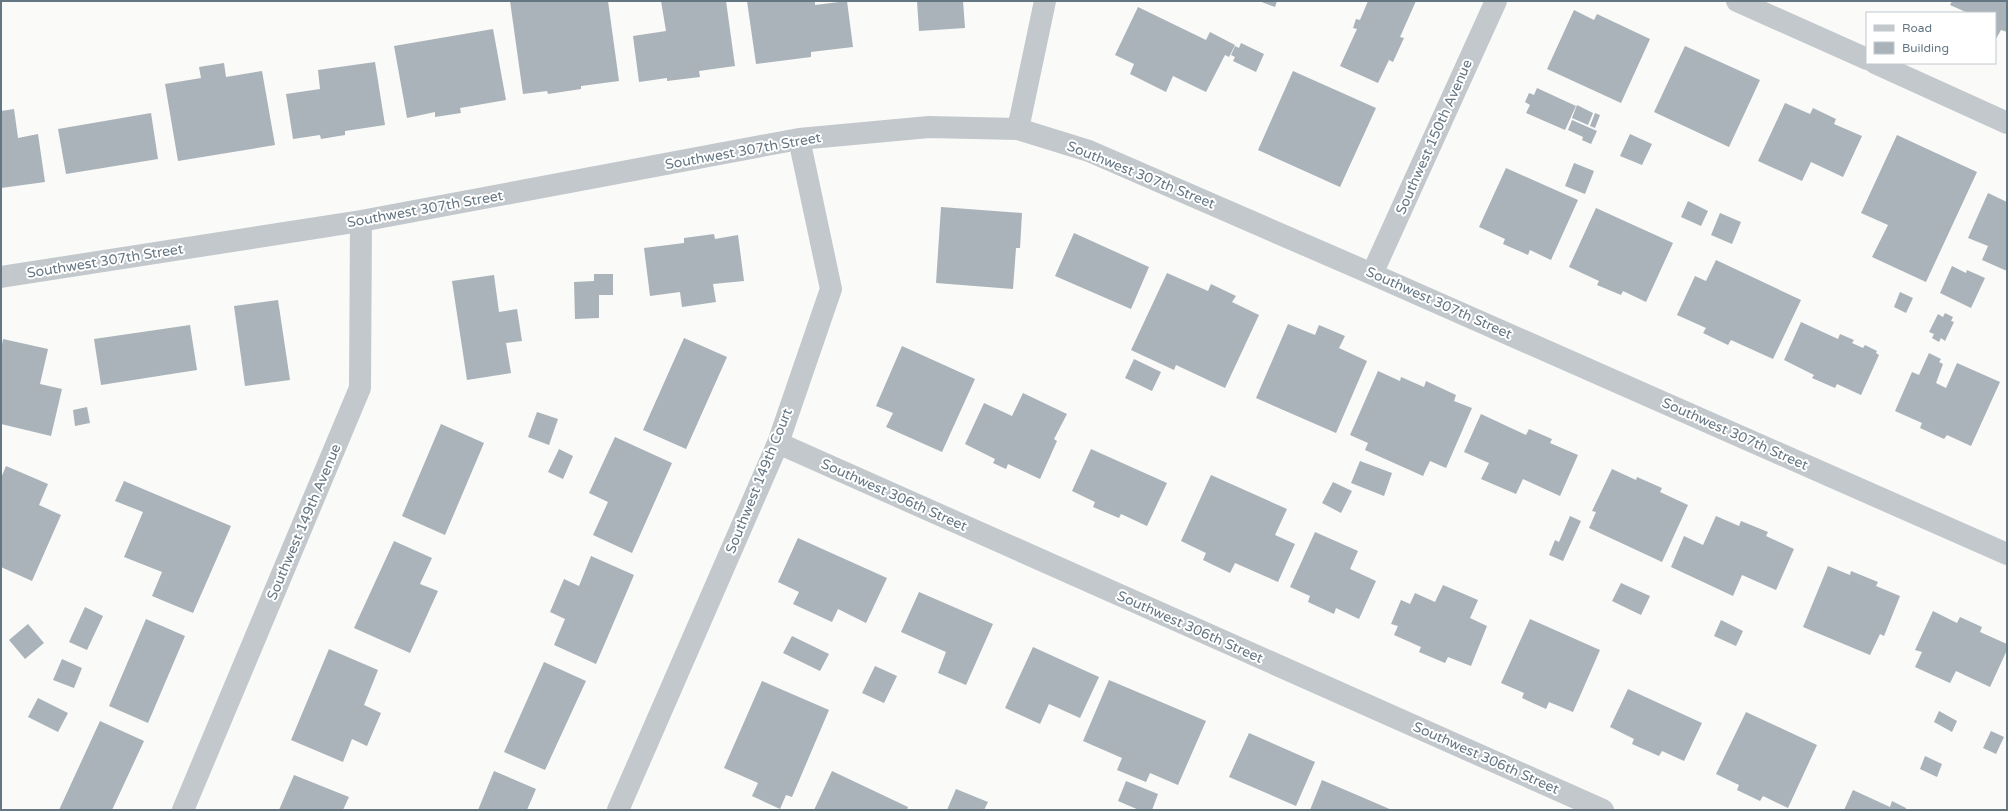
<svg xmlns="http://www.w3.org/2000/svg" width="2008" height="811" font-family="'Varela Round',sans-serif">
	<rect width="100%" height="100%" fill="#fafaf8"/>
	<path fill="#aab3b9" d="M510 1H608L619 81 581 86V89L548 94 547 91 523 94Z
		M661 1H726L735 66 699 71 700 77 667 81V78L639 82 633 36 666 31Z
		M747 1H815V5L847 1 853 47 811 52V57L756 64Z
		M917 1H963L965 28 919 31Z
		M1259 1H1277L1275 7Z
		M1368 1H1416L1400 37 1404 38 1393 62 1389 60 1378 83 1340 66 1357 29 1353 28 1356 19 1360 20Z
		M1952 1H2007V32L2001 30 1996 39H1995V13H1968L1950 5Z
		M1138 7 1206 40 1210 32 1235 45 1229 57 1225 55 1206 92 1173 76 1166 92 1130 74 1134 64 1115 55Z
		M1574 10 1594 20 1597 14 1650 39 1621 103 1547 69Z
		M493 29 506 100 460 108 461 113 435 117V112L407 118 394 46Z
		M1241 43 1264 54 1256 72 1233 61 1235 57 1231 55 1235 46 1239 48Z
		M1685 46 1760 80 1729 147 1654 112Z
		M375 62 385 125 345 131V135L321 139 320 135 293 139 286 94 320 89 318 70Z
		M224 63 226 77 262 71 275 145 178 161 165 84 201 78 199 67Z
		M1293 71 1376 108 1340 187 1258 150Z
		M1537 88 1576 106 1565 130 1526 113 1530 105 1525 102 1529 93 1534 95Z
		M1785 103 1810 114 1813 108 1836 119 1834 124 1862 136 1843 177 1811 162 1802 181 1758 161Z
		M1577 105 1593 113 1588 125 1572 118Z
		M14 109 18 138 38 134 45 182 1 188V111Z
		M151 113 158 159 66 174 58 129Z
		M1595 113 1600 115 1595 128 1590 126Z
		M1572 120 1597 131 1591 144 1582 140 1583 137 1568 130Z
		M1630 134 1652 144 1642 165 1620 156Z
		M1897 135 1977 172 1926 282 1872 257 1888 225 1861 213Z
		M1574 163 1594 171 1585 194 1565 186Z
		M1506 168 1578 200 1551 260 1530 250 1528 255 1503 244 1505 239 1479 227Z
		M1988 193 2007 202V271L1982 260 1988 246 1968 238Z
		M1688 201 1708 211 1701 226 1681 217Z
		M941 207 1022 213 1020 248H1016L1013 289 936 283Z
		M1596 208 1673 243 1646 302 1623 291 1621 295 1597 285 1599 281 1569 267Z
		M1720 213 1741 222 1732 244 1711 235Z
		M1074 233 1149 267 1131 309 1055 276Z
		M714 234 715 239 738 235 744 281 713 284 716 302 682 307 680 292 650 296 644 248 684 243V238Z
		M1716 260 1801 300 1773 359 1731 340 1728 345 1703 333 1706 328 1677 315 1695 276 1706 281Z
		M1952 266 1966 273 1967 270 1985 278 1971 308 1940 293Z
		M1167 273 1208 291 1211 284 1236 296 1232 302 1259 315 1225 388 1176 365 1174 370 1131 350Z
		M594 274H613V295H599V318L575 319 574 282 594 281Z
		M494 275 499 312 517 309 522 341 506 343 511 373 467 380 452 281Z
		M1900 292 1913 298 1906 313 1894 307Z
		M278 300 290 380 245 386 234 306Z
		M1945 313 1953 317 1951 321 1954 322 1945 341 1941 338 1939 342 1932 338 1934 334 1929 332 1938 314 1943 317Z
		M1801 322 1838 339 1840 334 1854 340 1852 343 1863 348 1865 345 1877 351 1876 353 1879 355 1861 395 1837 384 1835 388 1812 378 1814 375 1784 360Z
		M1288 324 1315 335 1319 325 1345 336 1339 348 1367 361 1336 433 1256 398Z
		M190 325 197 370 101 385 94 339Z
		M684 338 727 357 686 449 643 430Z
		M3 339 48 349 40 384 62 389 51 436 1 424V350Z
		M902 346 975 379 942 452 886 427 893 413 876 406Z
		M1929 353 1941 359 1939 362 1943 364 1936 383 1946 388 1957 363 2000 382 1971 446 1947 435 1944 439 1920 428 1922 423 1895 411 1912 372 1919 375Z
		M1134 359 1161 372 1152 391 1125 378Z
		M1378 371 1400 381 1401 377 1424 387 1426 381 1456 395 1454 401 1472 408 1446 468 1430 461 1423 476 1365 450 1368 443 1350 435Z
		M1023 393 1067 414 1054 439 1057 441 1040 479 1008 464 1006 469 993 463 995 459 965 444 984 403 1012 416Z
		M87 407 90 423 75 426 73 410Z
		M537 412 558 419 549 445 528 437Z
		M1481 414 1526 435 1529 429 1552 439 1550 443 1578 455 1560 496 1523 479 1516 494 1481 479 1489 463 1464 452Z
		M441 424 484 443 445 535 402 516Z
		M615 437 672 463 632 553 593 535 608 502 589 493Z
		M559 449 573 456 563 479 548 472Z
		M1091 449 1167 483 1147 526 1121 514 1119 518 1093 507 1095 502 1072 491Z
		M1360 461 1392 473 1384 496 1351 483Z
		M6 466 48 484 39 505 61 515 32 581 1 567V478Z
		M1612 469 1636 480 1637 477 1662 488 1660 492 1688 505 1662 562 1589 528 1596 512 1592 511Z
		M1211 475 1287 509 1275 535 1295 544 1278 582 1235 563 1230 573 1203 560 1206 553 1181 541Z
		M124 481 231 526 193 613 152 596 162 572 124 557 143 512 115 501Z
		M1333 482 1352 491 1341 513 1322 503Z
		M1570 516 1581 521 1563 561 1549 555 1555 540 1559 542Z
		M1716 516 1739 526 1741 521 1768 532 1766 536 1794 549 1776 590 1742 575 1733 596 1671 567 1684 536 1703 545Z
		M1315 532 1358 551 1350 569 1376 581 1359 619 1336 608 1334 614 1308 602 1310 596 1290 587Z
		M798 538 887 578 866 623 838 609 832 622 793 604 799 592 778 582Z
		M394 541 432 558 420 584 438 591 410 653 354 628Z
		M591 556 634 575 596 664 554 645 565 619 550 612 564 579 579 586Z
		M1828 566 1850 575 1851 571 1878 582 1876 586 1900 596 1884 636 1880 634 1870 655 1803 627Z
		M1621 583 1650 596 1641 615 1612 601Z
		M1443 585 1478 600 1470 618 1487 626 1471 666 1448 657 1445 663 1419 652 1421 647 1394 635 1398 626 1391 624 1401 600 1410 604 1415 593 1435 602Z
		M919 592 993 624 966 685 938 673 946 652 901 632Z
		M85 607 103 616 87 650 69 642Z
		M1933 611 1957 623 1960 617 1982 627 1980 632 2007 644V650L1990 687 1956 671 1950 683 1915 667 1922 652 1915 650Z
		M146 619 185 636 148 723 109 706Z
		M1530 619 1600 650 1573 712 1549 702 1546 709 1522 698 1524 693 1501 683Z
		M1721 620 1743 631 1736 646 1714 636Z
		M28 624 44 643 25 659 9 640Z
		M792 636 829 654 820 671 783 653Z
		M1033 647 1099 677 1080 718 1049 704 1040 724 1005 708Z
		M329 649 378 670 364 705 381 713 367 746 352 739 343 762 291 740Z
		M62 659 82 668 74 688 53 680Z
		M544 662 586 681 545 770 504 752Z
		M875 666 897 676 884 703 862 693Z
		M1109 680 1206 721 1178 785 1150 773 1146 782 1117 770 1122 758 1083 741Z
		M762 681 829 710 792 797 786 795 780 809 752 796 758 783 724 768Z
		M1628 689 1702 723 1684 761 1662 751 1659 756 1632 744 1634 739 1610 727Z
		M38 698 68 713 58 732 28 717Z
		M1939 711 1957 721 1952 732 1934 722Z
		M1746 712 1817 745 1788 808 1763 796 1760 801 1737 790 1739 785 1716 774Z
		M100 721 144 741 112 810H59Z
		M1991 731 2004 737 1996 754 1983 748Z
		M1249 733 1315 762 1296 806 1229 777Z
		M1925 756 1942 764 1937 777 1920 769Z
		M494 771 536 789 527 810H478Z
		M832 771 908 807 907 810H814Z
		M294 775 349 797 343 810H279Z
		M1322 780 1392 810H1310Z
		M1126 781 1158 794 1152 810H1139L1118 801Z
		M956 789 988 802 984 810H947Z
		M1853 790 1890 807 1892 801 1906 808V810H1844Z"/>
	<g fill="none" stroke-linecap="round" stroke-linejoin="round">
		<path stroke="#c3c8cc" stroke-width="22" d="M1737 1 1867 59
			M1875 63 2007 123
			M1018 129 1045 1
			M1372 274 1496 1
			M1 277 361 221 799 139 929 127 1018 129 1089 151 1372 274 2007 554
			M778 443 1603 810
			M183 810 360 388 361 221
			M618 810 778 443 831 289 799 139"/>
	</g>
	<g text-anchor="middle" dominant-baseline="central" stroke-width="4" stroke-linejoin="round" paint-order="stroke">
		<g font-size="14" fill="#657683" stroke="#fff">
			<text transform="translate(1434 137) rotate(-66)">Southwest 150th Avenue</text>
			<text transform="translate(743 151) rotate(-10)">Southwest 307th Street</text>
			<text transform="translate(1141 175) rotate(22)">Southwest 307th Street</text>
			<text transform="translate(425 209) rotate(-10)">Southwest 307th Street</text>
			<text transform="translate(105 261) rotate(-9)">Southwest 307th Street</text>
			<text transform="translate(1439 303) rotate(24)">Southwest 307th Street</text>
			<text transform="translate(1735 434) rotate(24)">Southwest 307th Street</text>
			<text transform="translate(759 481) rotate(-68)">Southwest 149th Court</text>
			<text transform="translate(894 495) rotate(24)">Southwest 306th Street</text>
			<text transform="translate(304 522) rotate(-67)">Southwest 149th Avenue</text>
			<text transform="translate(1190 627) rotate(24)">Southwest 306th Street</text>
			<text transform="translate(1486 758) rotate(24)">Southwest 306th Street</text>
		</g>
	</g>
	<rect width="2008" height="811" fill="none" stroke="#657683" stroke-width="4"/>
	<rect x="1866" y="12" width="130" height="52" fill="#ffffff" stroke="#c1c8cd"/>
	<rect x="1874" y="25" width="20" height="6" fill="#c3c8cc" stroke="#c1c8cd"/>
	<text x="1902" y="32" font-size="12" fill="#657683">Road</text>
	<rect x="1874" y="42" width="20" height="12" fill="#aab3b9" stroke="#c1c8cd"/>
	<text x="1902" y="52" font-size="12" fill="#657683">Building</text>
</svg>
